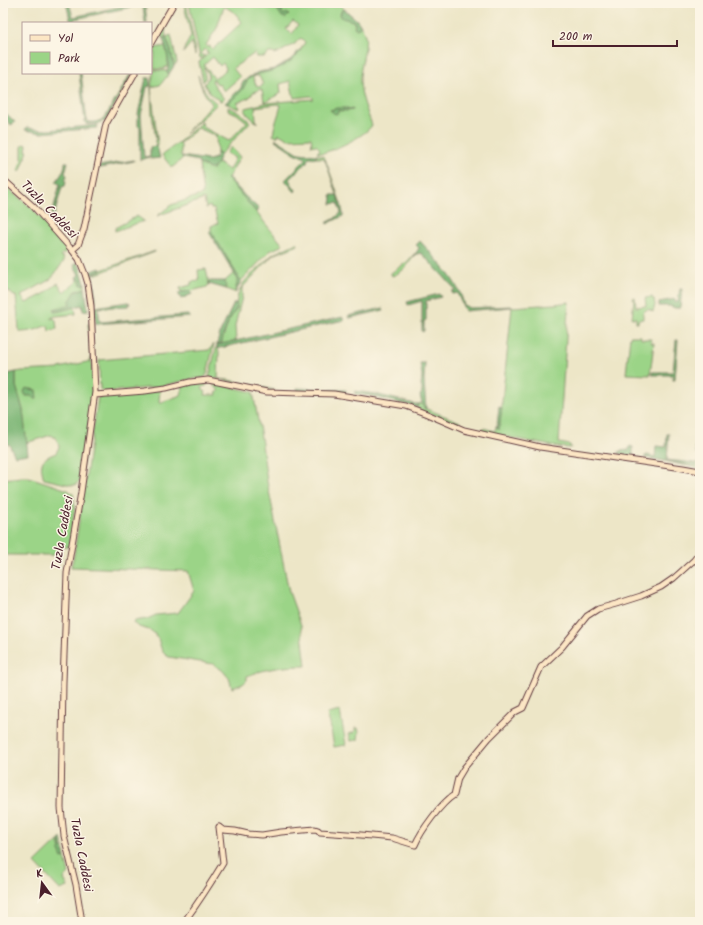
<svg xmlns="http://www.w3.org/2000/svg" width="703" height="925" font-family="Kalam,sans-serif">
	<rect width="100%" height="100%" fill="#fcf5e5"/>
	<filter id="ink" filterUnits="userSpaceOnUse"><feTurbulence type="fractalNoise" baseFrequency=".025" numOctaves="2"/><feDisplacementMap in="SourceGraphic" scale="8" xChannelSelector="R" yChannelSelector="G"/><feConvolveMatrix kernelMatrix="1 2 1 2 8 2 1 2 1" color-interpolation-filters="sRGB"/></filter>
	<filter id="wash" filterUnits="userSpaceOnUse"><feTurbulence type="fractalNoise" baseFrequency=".012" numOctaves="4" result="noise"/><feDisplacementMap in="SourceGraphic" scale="16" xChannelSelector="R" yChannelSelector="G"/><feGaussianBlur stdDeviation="0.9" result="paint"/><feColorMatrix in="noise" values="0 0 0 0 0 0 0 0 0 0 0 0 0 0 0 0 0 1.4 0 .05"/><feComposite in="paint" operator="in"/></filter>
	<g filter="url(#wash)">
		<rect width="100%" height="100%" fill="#ede6c7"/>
		<path fill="#9bd487" stroke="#727a59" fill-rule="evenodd" d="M175 3H186L195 46V55L192 42 183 53 185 47 191 36 184 5 176 7C171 17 163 25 166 37L171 35 177 62 174 66 171 51 166 37 162 38 159 30Z
			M189 3H338L343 8 340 14 353 21 357 29 361 26C362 29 364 32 365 35 368 46 359 68 360 82 361 97 367 111 372 125 368 134 337 149 326 152 323 153 320 153 317 153L320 149 316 145 311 146 312 143 311 138 288 139 279 134 277 137 273 135C274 124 279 115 281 105L277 104 255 107 256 119 257 123 245 112V110L246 108 265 103 314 99 311 96 294 98 290 81 280 84 281 93 267 101 265 102C262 98 264 93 261 89L252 93V95L250 96V97L237 103 240 108 239 109 227 104 230 101 249 78 258 74 274 70 297 56 305 42 301 38 297 41 295 44 278 53 274 54 273 53H269L264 57H257L255 53 233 68 240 77 224 91 219 84 216 83 214 80H212V81L218 91 224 99 221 101C213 97 209 92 204 84 211 76 209 74 204 67 203 72 207 77 204 81L203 82 199 62 209 53H206L207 51 204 49 201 54 205 56 202 58H200ZM224 6 235 13 242 22 213 49 210 46 208 47 206 45 217 28ZM293 21 298 25 292 34 286 29ZM213 57 216 61V63H218L220 66 223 63 226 68 225 71 214 78 204 65ZM255 76H259L263 84 262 86 257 87 253 78Z
			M165 46 168 55V67H165V69H154L155 48Z
			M154 70 167 71V73L169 74 160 85 151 87 158 145 156 147 155 140H156L152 114 151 87Z
			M198 75C202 89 206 94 217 104L185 134 212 104C204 94 201 88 198 75Z
			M228 107 239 112 250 122 221 154 217 153 216 136 198 128 180 143 181 145V156L183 158 172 168 162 155 179 142 202 122 203 127 229 141 247 122 237 114 228 110Z
			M24 144 27 145 26 151H28L20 172 18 171 22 159V147Z
			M231 147 240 157 228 178 283 245 270 251 241 281 211 231V226L218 223 214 209H211L210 206 206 208 204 199 157 216 171 205 203 194 199 164 205 166 209 169 216 165 217 162 229 170 235 158 226 153Z
			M316 155 323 156 325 158 341 204 340 203 325 160 323 158H316Z
			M3 183 12 192 32 208 53 232 60 244 62 243 68 250 64 255 63 253 60 256 63 257 64 261 51 279 21 296 26 303 44 294 58 283 64 292 77 282V280L80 279 81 285 85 284V288L76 291 71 304 54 309 55 312 75 307 76 314 56 316 51 318V319L54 318 56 320 57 329 49 331 48 326C42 326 40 329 35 330 31 331 25 332 21 332L19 330 16 296H14L3 286Z
			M137 216 144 221 115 231V228Z
			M297 243 298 245 296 246 273 255 242 288V297L235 326 236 341 217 345V344H221L229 320 237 308C235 299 240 288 245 281L273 254Z
			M155 251V252L94 275V273L101 270Z
			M415 253C410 263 404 272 392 276L391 274V273L407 262Z
			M206 269 209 284 207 287 191 291 181 292 180 288 191 285V282L199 281 198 270Z
			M234 273 238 282 235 290 236 293 226 289 225 281Z
			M635 297 636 307 646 306 645 298 652 297 654 300 655 305 653 312 648 309 643 312V319L638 320V323H636V318H632L634 299H633V298Z
			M569 302 567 324 559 443 570 445 571 448 557 447 482 432 483 428 495 431 496 426 499 430 512 307 555 304Z
			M88 324H90L93 388 88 435 80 481 75 485H71L44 479C39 462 41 459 56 453L59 447 57 439 51 435 26 443 23 410 16 386V372L22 371 59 369V368L91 361Z
			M630 336H641V339H651V343H654L650 375 626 374Z
			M214 344 207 374 206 376 203 378 191 379 157 387 104 392 100 389 99 360 209 350Z
			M216 348H218L219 353 218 379 229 380 275 390H267L209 377Z
			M205 382 207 385 202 388 203 390 206 392 205 395H217L216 393 219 391 214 385V383L253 392 261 437 267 481 272 506 289 592 301 625 306 666C285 666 267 668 247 676V680L243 684 232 688 229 678 222 670 213 664 169 657C158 652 162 641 154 633 150 629 144 629 139 627 138 626 134 624 133 623L134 621 147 619 156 615 178 613 194 591 188 571 71 567 74 555 98 397 160 390 159 403 181 395 183 385Z
			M422 403 424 408 460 422 459 424 424 412 415 407 418 406V404Z
			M697 439 700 440V455L696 453 695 446Z
			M700 457V469L655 459 696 466V463Z
			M21 477H29L68 490 73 494 75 507 69 547H60V555H3V479Z
			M340 711 346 745 334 747 330 724 327 714Z
			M355 728H358L359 732 358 740 351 741 349 734 355 732Z
			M59 840 62 857H65L69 874 64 879 68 887 60 890 35 863Z"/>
		<path fill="#7cb674" stroke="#636a50" d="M66 3H69L73 17 136 3H145L147 23H145L143 7 141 5 75 19 74 20V23H71Z
			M282 3 280 7 282 9V12L284 15 287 13 289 15 286 18 282 17 275 6 279 4Z
			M343 8 357 20 361 26 357 29 354 27 355 24 353 21 342 18 340 14Z
			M166 37 171 51 174 66 169 74 167 73C170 60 166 50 163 38Z
			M299 50H301C295 60 284 66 274 70 266 73 257 73 250 78 246 81 245 85 243 89 239 94 232 100 227 104L225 103 241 88 242 83 249 77 258 72 274 69 290 60 296 54Z
			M79 73H81L87 121 88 122H95L104 119 131 73H133L105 122 103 121 98 124H86L85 122Z
			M146 78H150V86L147 87 141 115 144 157 150 156V147L157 146 160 158 151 159 150 157 140 160V127L138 126V114Z
			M337 108H348V109H353V110L345 111V110H343V112L338 110V113L335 114 330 110Z
			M3 110 15 122 11 125 3 115Z
			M98 125 97 128 42 133 25 130 27 127 33 129 48 130Z
			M276 139 299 153 316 155V158L310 157 308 158 307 162 289 179 291 183 296 190 295 192 285 180 306 159V158C295 155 285 146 275 140Z
			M217 153 221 154 216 165 213 169H209L205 166 199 164 198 161 183 158 181 156 209 160 216 158Z
			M134 160V161L101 168H98L99 166Z
			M65 162H68L65 173 66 174 67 176 65 180 66 182 65 186 62 187 53 219 51 218 60 184 57 183 56 182C61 175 65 170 65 162Z
			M228 177 244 195 259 209 256 212 227 178Z
			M331 195H337L340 203 341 204 343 213V216L327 224 326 223 334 219 341 213 338 203 331 204 332 199Z
			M211 231 241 281 236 292 235 290C238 282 238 281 234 273L209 232Z
			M420 241C436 259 459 281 464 305L469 308 511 306 512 307 465 311 457 293 452 294V291L455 290V289L443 276 421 253 417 254 413 258 419 248 416 245Z
			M77 262 80 267 85 284 81 285 80 279 77 280 76 277 79 275 74 265Z
			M100 268 101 270 92 274 96 298 95 305H94V292L89 272Z
			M208 281H225L226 289 209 284Z
			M85 288 88 310 83 311 82 305 55 312 54 309 71 305 69 302 76 291Z
			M680 289H682L680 308H672L671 306H659V302L675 299V302H678L679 294Z
			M191 291 192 294 181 299 178 293 181 292Z
			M439 294 441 297 426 301V320L424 321V331L422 332V301L408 305 407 302Z
			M128 302 130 303 128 306 98 308 100 322 187 315H189L190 317 96 324 94 308 95 307Z
			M234 303H236L237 308 229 320 220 344H217L220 333Z
			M383 308 384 310 350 318H349L348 316Z
			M343 317 344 320 220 348H216L217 345Z
			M676 340H678L675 380H673V375H652V372H673Z
			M420 363H425L424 380 426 409 424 408 422 403 420 396C422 393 423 389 421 386L422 376Z
			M16 372V386L23 410 28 454 15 456 9 444H6L3 440V375Z
			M26 388 36 390 37 399H34L31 396H26L24 392Z
			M297 388 346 390 345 394 297 391Z
			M355 391 375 394 415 404H418V406L415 407 372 396 355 394Z
			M499 406 502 407 499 430 497 428V426Z
			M667 434H669L667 460 696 463V466L648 458H645V456L647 455 655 457 656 446 666 447Z
			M630 446 633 447V456L632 457 619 454V451L629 450Z
			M61 838 65 857 62 858 59 851 61 849 59 840Z"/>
	</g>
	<g filter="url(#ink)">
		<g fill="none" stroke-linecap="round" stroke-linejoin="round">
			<defs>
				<path id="secondary" d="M151 43 174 3
					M3 179 33 206 72 250 79 259 85 274 88 284 91 306 95 392 81 492 67 573 63 682 61 808 64 836 76 885 82 922
					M72 250 78 245 84 229 106 124 135 73
					M95 395 145 391 166 388 190 382 208 380 267 392 334 394 406 406 427 414 464 430 540 447 683 468 700 471
					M700 552 694 560 700 563
					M219 827 223 830 235 831 248 834 262 835 281 832 315 829 318 830 320 832 361 835 392 838 415 845C421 831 441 803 454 795L458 778 464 768 489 738 515 712 523 708 541 667 562 647 587 616 598 609 616 604 641 596 661 587 674 578 694 560
					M184 922C198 903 211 883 223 863L219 827"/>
			</defs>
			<use href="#secondary" stroke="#623d42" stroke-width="7"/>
			<use href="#secondary" stroke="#fce6c4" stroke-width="5"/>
		</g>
	</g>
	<g text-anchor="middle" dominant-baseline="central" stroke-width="3" stroke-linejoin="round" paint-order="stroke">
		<g font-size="13" fill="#4a1f2b" stroke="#fcf5e5">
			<text transform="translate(49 210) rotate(46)">Tuzla Caddesi</text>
			<text transform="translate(63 533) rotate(-80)">Tuzla Caddesi</text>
			<text transform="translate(81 855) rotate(79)">Tuzla Caddesi</text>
		</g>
	</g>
	<rect width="703" height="925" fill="none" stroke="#fcf5e5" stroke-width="16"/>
	<rect x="22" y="22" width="130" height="52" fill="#fcf5e5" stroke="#b59f9b"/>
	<rect x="30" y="35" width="20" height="6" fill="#fce6c4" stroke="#b59f9b"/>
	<text x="58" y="42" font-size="12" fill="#4a1f2b">Yol</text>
	<rect x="30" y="52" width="20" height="12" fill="#9bd487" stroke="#b59f9b"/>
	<text x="58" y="62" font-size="12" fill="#4a1f2b">Park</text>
	<g transform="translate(42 883) rotate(345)" stroke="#fcf5e5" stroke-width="3" paint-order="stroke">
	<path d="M0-3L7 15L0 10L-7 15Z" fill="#4a1f2b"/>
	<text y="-6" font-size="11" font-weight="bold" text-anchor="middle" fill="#4a1f2b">K</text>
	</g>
	<path d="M553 40v6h124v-6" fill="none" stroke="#4a1f2b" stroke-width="2"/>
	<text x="559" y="40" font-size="12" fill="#4a1f2b" stroke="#fcf5e5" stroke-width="3" paint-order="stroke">200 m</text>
</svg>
